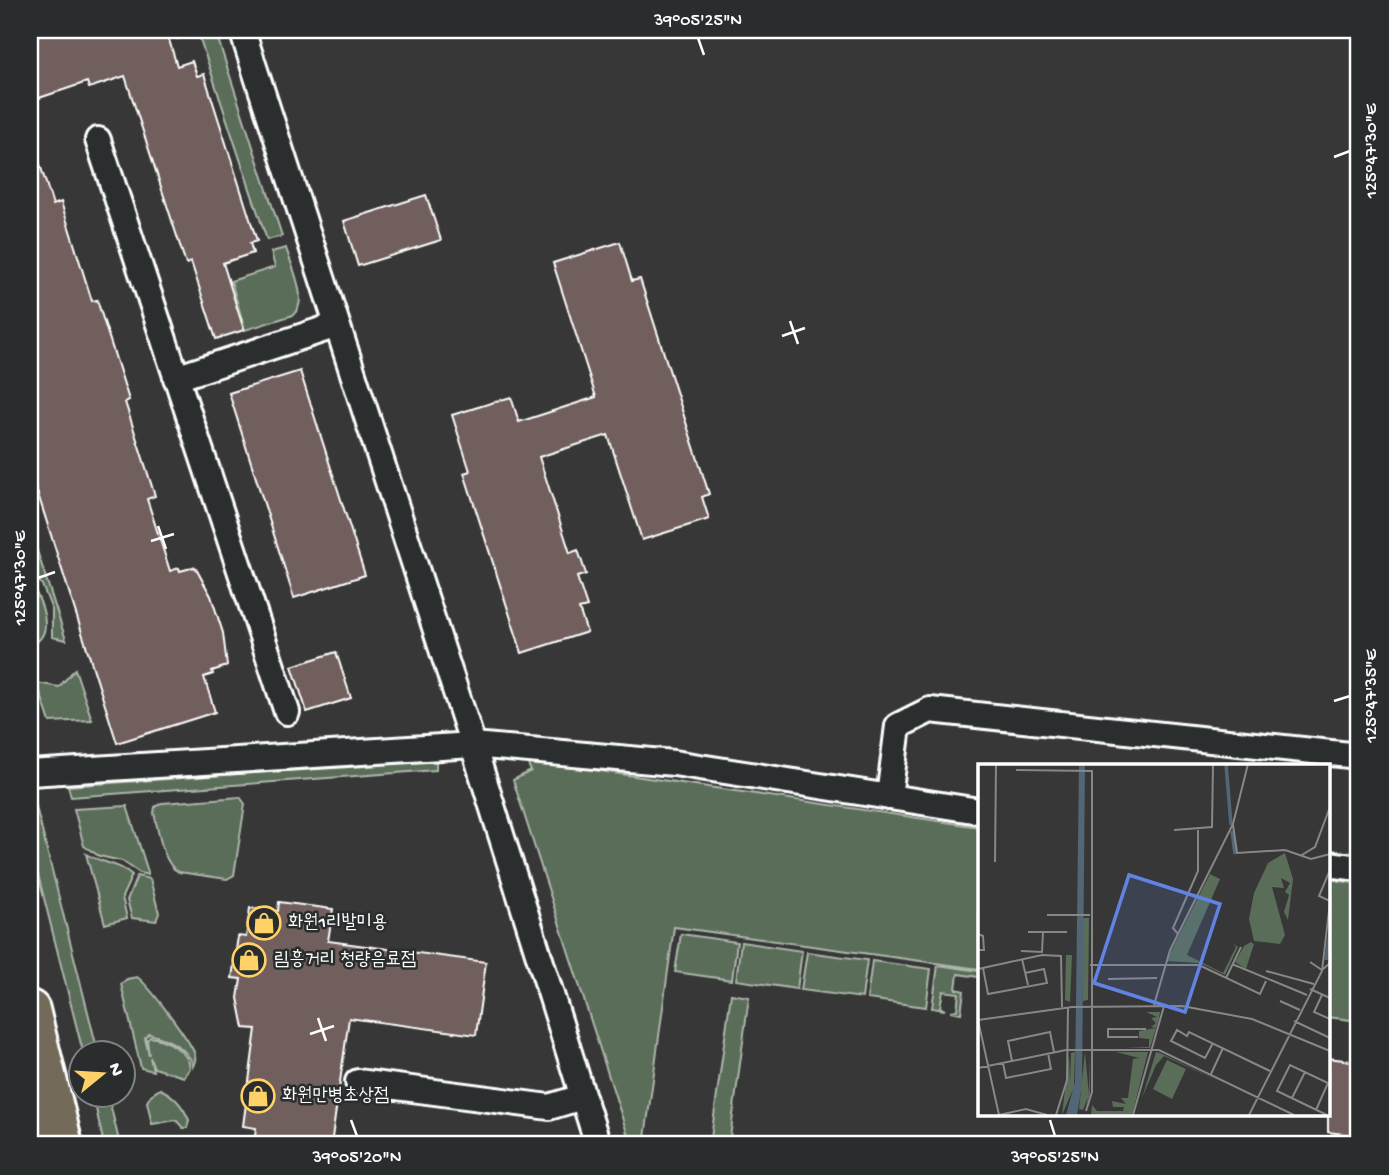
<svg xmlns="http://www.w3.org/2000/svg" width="1389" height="1175" font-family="'Gochi Hand','Poor Story',sans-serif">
	<rect width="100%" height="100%" fill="#383737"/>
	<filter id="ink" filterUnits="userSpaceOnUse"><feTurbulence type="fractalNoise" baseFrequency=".0143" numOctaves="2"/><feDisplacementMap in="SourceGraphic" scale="14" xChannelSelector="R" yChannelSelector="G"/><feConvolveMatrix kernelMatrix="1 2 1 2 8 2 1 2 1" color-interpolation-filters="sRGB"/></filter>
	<g filter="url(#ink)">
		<path fill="#5a6d58" stroke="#acb6ac" stroke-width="2" d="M175 30H215L282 236 267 240 198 33 178 39Z
			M286 248C291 265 310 302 293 315L245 330 231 281 275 267 271 252Z
			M30 529 66 640 52 637V610L42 585 30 568Z
			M30 582C38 595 51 621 42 636 39 641 33 645 30 649Z
			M75 669 92 720 50 722 37 683 59 687Z
			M436 760V770L71 797 68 786Z
			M526 760 979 827V969L674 927 644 1145H631L513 780 531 771Z
			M33 795 98 1052H83L30 843V796Z
			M240 797 245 804 234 875 227 879 179 872C163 866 158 829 154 813L155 807 162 803Z
			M127 806 148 872V875L140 873 122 861 99 856 84 846 74 809Z
			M86 854C101 863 119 863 132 875L122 897 127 918 105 924Z
			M137 876 150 879 159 913 156 921 132 918 127 900Z
			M1328 879 1359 884V1021L1328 1017Z
			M681 934 737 942 732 980 675 972Z
			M741 942 802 951 797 989 736 980Z
			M807 952 867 960 862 998 801 990Z
			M872 961 931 969 926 1007 867 999Z
			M938 965 979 971V977L958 974 956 989 964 991 961 1013 951 1011 957 1010 959 993 943 991 940 1007 945 1010 932 1008Z
			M137 977C148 984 192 1043 195 1055 196 1061 195 1061 193 1066 189 1048 166 1038 149 1034L145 1038 149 1055 147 1040 150 1037C166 1039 189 1051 190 1068L184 1077 154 1068 150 1057 153 1071 141 1068 121 984 127 979Z
			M731 994 749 997 729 1145H710Z
			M160 1089C174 1095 183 1106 189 1120L187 1128H183L176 1120 152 1124 147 1102 151 1095Z
			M93 1095H108L120 1145H104Z"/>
		<path fill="#715e5d" stroke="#fff" stroke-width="2" d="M30 30H166L177 66 192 61 197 76 204 74 257 241 250 243 253 253 223 263 244 330 216 339 191 262 186 264 125 76 89 88 87 82 30 101Z
			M35 149 53 205 61 202 92 301 97 300 129 400 125 402 155 496 147 499 170 571 179 568 180 571 195 567 211 596 223 633 227 666 212 671 213 674 204 677 215 712 117 743 30 469V150Z
			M426 195 441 240 358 266 344 221Z
			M620 242 632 281 640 279 709 494 702 497 709 519 642 540 608 435 539 457 570 553 578 550 586 574 577 577 587 607 579 609 587 632 522 653 464 473 470 471 452 415 511 397 519 422 596 397 553 263Z
			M300 371 365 575 294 598 229 393Z
			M336 652 351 698 307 712 292 666Z
			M279 902 333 909 328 941 486 962 476 1035 349 1018 331 1145H254L256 1128 243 1126 256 1029 244 1028 238 998 241 979 232 978 238 936 246 937 250 908 278 911Z
			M1328 1058 1359 1062V1136L1328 1132Z"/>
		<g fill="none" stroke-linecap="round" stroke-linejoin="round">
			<defs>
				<path id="minor" d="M242 30 473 745 598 1145
					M98 140 287 712
					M176 378 337 325
					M30 773 473 745 674 763 979 811
					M889 797 898 726 930 710 1359 756
					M1328 864 1359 868
					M358 1082 549 1107 582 1097"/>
				<path id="primary" d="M30 1010 63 1145"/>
			</defs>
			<use href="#minor" stroke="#fff" stroke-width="30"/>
			<use href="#primary" stroke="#fff" stroke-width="44"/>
			<use href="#minor" stroke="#2a2d2e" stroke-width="24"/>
			<use href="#primary" stroke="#736b5a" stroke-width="38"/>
		</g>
	</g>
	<path fill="none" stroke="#fff" stroke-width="2.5" d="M698 38 704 55M1334 157 1350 151M790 321 798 344M782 336 805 328M158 526 166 549M151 541 174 534M38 578 55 572M1334 701 1350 696M318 1018 326 1041M310 1034 334 1026M351 1120 357 1136M1050 1120 1055 1136"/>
	<defs>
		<symbol id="shop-ring" viewBox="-11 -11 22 22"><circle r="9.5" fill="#2a2d2e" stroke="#ffd166" stroke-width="1.5"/><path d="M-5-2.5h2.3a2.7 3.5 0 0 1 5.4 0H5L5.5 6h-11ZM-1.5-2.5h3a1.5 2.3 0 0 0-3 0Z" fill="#ffd166"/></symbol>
	</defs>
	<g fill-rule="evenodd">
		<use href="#shop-ring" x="245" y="904" width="38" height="38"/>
		<use href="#shop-ring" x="230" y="941" width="38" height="38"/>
		<use href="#shop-ring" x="239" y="1077" width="38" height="38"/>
	</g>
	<g text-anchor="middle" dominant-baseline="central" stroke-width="5" stroke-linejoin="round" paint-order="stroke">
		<g font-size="19" fill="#fff" stroke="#2a2d2e" text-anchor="start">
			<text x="288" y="923">화원1리발미용</text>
			<text x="274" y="960">림흥거리 청량음료점</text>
			<text x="282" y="1096">화원만병초상점</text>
		</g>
	</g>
	<g transform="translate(978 764)">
		<rect width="352" height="352" fill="#383737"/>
		<path d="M307 89 315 115 310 156 306 148 311 131 307 128 312 119 303 114 306 124 294 123 307 171 302 180 276 177 271 155 276 129 290 99ZM232 110 242 115 209 191 245 209 258 183 255 180 260 183 247 211 222 199 188 197ZM104 154H111L110 236 105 237ZM273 178 276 180 268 205 257 198 266 182ZM88 191H94L92 238 87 236ZM168 248H182L181 255 172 284H147L171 283V275L161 274V267L178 264 173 263 178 259 173 254 179 253ZM97 288 96 323 84 351 91 290 92 319 93 289ZM107 288 111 331V289L112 330 107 347 110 333 105 346 101 345ZM138 288H170L154 351H113L114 341 119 347H145L146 343H135L134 337 148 340 143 334H150L155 295 161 294ZM178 288 182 289 245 319 186 292 178 301 164 334ZM189 296 208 305 194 335 175 325Z" fill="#5a6d58"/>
		<path d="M101 0H107L104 321 99 351H88L97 318Z" fill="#536676"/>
		<path fill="none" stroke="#536676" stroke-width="3.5" d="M248 0 253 61M254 67 257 90M348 196 352 168"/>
		<path fill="none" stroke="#888787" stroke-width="2" d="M38 6 114 7V328L108 347M255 61 259 89 307 86 333 95 352 90M196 66 234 63 235 0M322 92 337 83 352 43M17 98 18 0M352 106 341 132 352 137M69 151H112M50 168H89M0 170 5 172 6 186H0M200 170 195 164 220 107V66M43 187 64 188 65 168M44 195 50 221M332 198 344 206 352 199M254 200 329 231M112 201H221L282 230 288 217M5 204 10 230 69 219 66 205 47 209M0 205 64 191 83 192 84 243M288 207 336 220M248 214 263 183M130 215 179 214M332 225 352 234M344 231 336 248 352 255M302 237 322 246M176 241 192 186 255 60 270 0M0 256 21 351M0 256 94 243 204 242 274 255 352 287M316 257 352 274M160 273H130V265H168M235 279 227 294 193 277 199 266 209 272 211 268 292 307M34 297 30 277 72 268 76 288M25 299 28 314 73 305 70 289M0 304 88 286H181L316 351M233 310 245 284M314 334 327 308M338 346 350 319M21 351 48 345 69 351M78 351 89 316 90 243M155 351 186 242M271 351 344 207 352 138M349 351 299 327 312 301 352 320"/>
		<path fill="#6183e4" fill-opacity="0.15" stroke="#6183e4" stroke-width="3.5" d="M151 111 242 140 207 248 116 219Z"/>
		<rect width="352" height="352" fill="none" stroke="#fff" stroke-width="3.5"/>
	</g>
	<rect width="1389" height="1175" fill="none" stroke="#2a2d2e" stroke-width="77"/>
	<g transform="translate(102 1074) rotate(72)"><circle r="33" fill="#2a2d2e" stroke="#7f8182" stroke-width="2"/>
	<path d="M0-5L12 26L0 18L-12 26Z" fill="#ffd166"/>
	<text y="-10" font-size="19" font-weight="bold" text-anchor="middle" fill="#ffffff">N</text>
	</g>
	<rect x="38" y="38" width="1312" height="1098" fill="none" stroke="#fff" stroke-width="2.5"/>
	<g font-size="18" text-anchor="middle" fill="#fff">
		<text x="698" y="25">39°05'25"N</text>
		<text transform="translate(1370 151) rotate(-90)" y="6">125°47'30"E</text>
		<text transform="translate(19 578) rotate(-90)" y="6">125°47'30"E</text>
		<text transform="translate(1370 696) rotate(-90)" y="6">125°47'35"E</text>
		<text x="357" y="1162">39°05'20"N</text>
		<text x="1055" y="1162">39°05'25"N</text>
	</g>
</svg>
